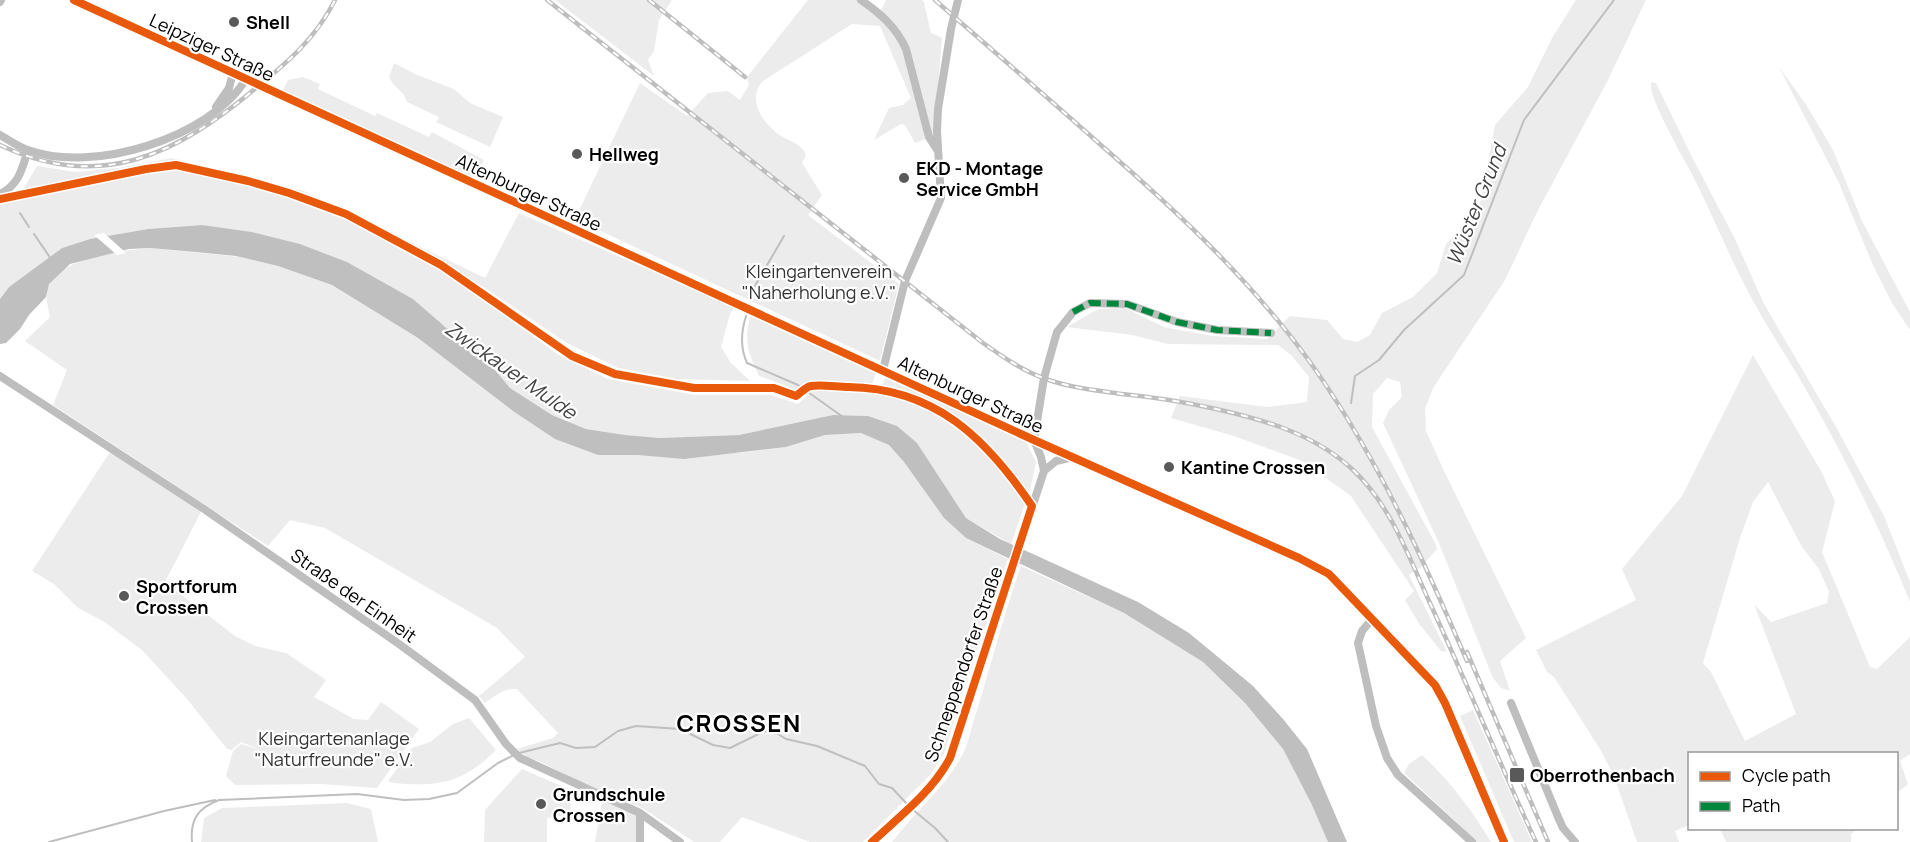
<svg xmlns="http://www.w3.org/2000/svg" width="1910" height="842" font-family="Manrope,sans-serif">
	<rect width="100%" height="100%" fill="#fff"/>
	<path fill="#ececec" fill-rule="evenodd" d="M555 0H672L659 20 654 51 648 60 654 76Z
		M808 0H861L880 13 886 0H922L924 2 931 33 942 38 934 136 915 143 905 125 901 124 874 140 889 108 903 105 911 98 880 26 852 24 763 81C747 98 761 121 777 133 787 141 801 142 806 155L802 163 822 195 808 215 899 284 880 361 575 219 640 83 687 116 708 93 728 91 740 100 749 85 747 77Z
		M1576 0H1646L1607 82 1537 212 1505 280 1433 388 1425 409 1426 431 1444 471 1526 638 1500 661 1510 691 1501 688 1493 678 1439 543 1383 423 1389 410 1402 397 1400 382 1387 378 1373 394 1372 427 1435 543 1437 549 1421 567 1409 575 1447 652 1441 651 1420 625 1405 600 1414 591 1351 496 1302 461 1234 436 1171 418 1180 396 1267 407 1307 402 1309 377 1291 355 1278 345 1168 344 1132 335 1067 327 1098 309 1125 308 1164 327 1213 336 1267 339 1290 316 1327 320 1343 339 1357 342 1370 335 1382 313 1413 297 1437 273 1446 244 1478 214 1495 125 1528 87 1552 38Z
		M394 63 417 75 454 89 470 103 503 117 490 147 436 122 439 117 407 102C405 92 393 87 389 77Z
		M1779 67 1807 106 1833 150 1862 221 1910 312V330L1892 303 1872 263 1839 183Z
		M303 77 320 84 318 89 375 116 377 113 429 137 432 132 484 160 474 179 283 90 288 80Z
		M1651 82 1656 83 1692 157 1735 239 1764 304 1836 427 1884 516 1910 582V602C1878 523 1840 447 1797 374 1784 352 1769 330 1757 308 1733 266 1715 220 1693 176 1685 160 1647 96 1651 82Z
		M172 158 304 191 485 278 519 213 735 307 730 314 721 347 731 363 750 381 678 379 618 368 567 343 482 286 476 295 557 354 608 379 695 395H771L798 404 815 389 879 393 885 378 1026 442 1036 462 1031 486 1011 544 966 518 917 443 868 416 833 415 739 435 660 438 625 435 586 429 552 415 510 388 496 371 413 299 347 262 300 244 252 232 201 225 148 229 90 239 62 248 9 287 0 299V201L24 188 37 166 75 172 118 168Z
		M150 248 240 257 278 266 332 285 418 338 510 409 598 455 739 453 786 447 825 435 861 433 889 444 904 462 944 518 966 538 1008 559 955 717 944 754 930 775 863 842H810L742 817 720 842H694L644 809 578 781 539 761 528 758 517 749 553 738 558 733 517 689C504 688 496 695 485 703L479 696 525 657 497 628 325 528 290 520 268 546 53 405 67 370 25 341 50 317C48 307 44 293 49 284 62 258 123 250 150 248Z
		M750 316 876 373 872 384 808 382 794 391 787 386 759 376C748 352 744 343 750 316Z
		M1753 355 1821 471 1835 501 1822 552 1870 667 1877 669 1910 637V754L1900 761 1908 784 1897 793 1896 754H1690L1689 825 1675 831 1679 842H1637L1613 774 1600 749 1554 677 1547 672 1536 650 1636 600 1622 569 1682 496ZM1768 482 1802 547 1819 569 1829 592 1827 603 1771 622 1754 604 1796 714 1745 741 1711 672 1703 663 1740 538 1753 502Z
		M112 449 202 510 165 582 235 636 255 646 286 653 326 680 314 697 354 719 368 720 381 702 419 729 377 788 322 784 235 785 226 776 233 751 241 744 261 750 241 742 232 750 227 749 187 699 142 650 103 621 78 608 54 584 32 571Z
		M1021 566 1124 613 1203 662 1245 703 1283 749 1311 803 1328 842H892C913 814 942 790 959 761 969 745 971 727 977 710 992 662 1004 613 1021 566Z
		M1473 710 1532 842H1514L1460 716Z
		M469 718 496 750C463 783 439 787 393 783L388 781 412 748 430 742 453 724Z
		M1422 755C1449 780 1472 810 1491 842H1474L1463 828 1404 773 1409 764Z
		M522 769 570 790 571 814 547 818V842H484L485 810Z
		M603 796 640 813V842H595Z
		M347 803 371 809 378 842H201L204 818 222 808Z
		M1720 829H1857L1851 834V842H1726Z"/>
	<path fill="#bfbfbf" d="M202 225 252 232 300 244 347 262 413 299 496 371 510 388 552 415 586 429 625 435 660 438 739 435 833 415 868 416 897 426 917 443 966 518 1000 539 1138 602 1189 633 1253 686 1283 719 1307 749 1347 842H1328L1311 803 1283 749 1245 703 1203 662 1124 613 966 538 944 518 904 462 889 445 861 433 825 435 786 447 684 459 638 455H598L555 439 513 411 418 338 332 285 278 266 236 256 195 252 150 248 129 249 70 264 49 284 46 297 29 315 20 329 6 343 0 344V299L9 287 62 248 90 239 148 229Z"/>
	<path fill="#fff" d="M104 233 126 253 117 255 94 235Z"/>
	<g fill="none" stroke-linecap="round" stroke-linejoin="round">
		<path stroke="#bfbfbf" stroke-width="2" d="M20 213 29 227
			M34 234 51 259
			M749 296 784 236
			M746 316C741 332 740 348 747 363L798 385 843 417
			M1351 403 1355 376 1379 360 1404 330 1464 275 1524 120 1614 0
			M519 753 560 743 576 748 595 747 618 731 636 726 680 729 713 745 730 748 765 731 778 734 786 739 817 746 865 766 879 784 892 788 908 805
			M912 809 935 828 948 842
			M49 842 164 811 215 800
			M192 842C190 819 198 808 219 800L357 794 404 800 429 799 457 793 498 763 514 755"/>
		<path stroke="#bebebe" stroke-width="8" d="M74 0 1034 440 1299 558 1329 574 1435 685 1445 703 1504 842
			M861 0C881 14 896 27 906 49L929 137 938 151
			M0 2 1 0
			M216 107 229 88 233 73
			M0 135C9 140 18 147 28 150 93 174 210 138 246 79
			M0 194C19 185 22 169 28 150
			M883 370 905 281 941 198 937 131 938 109 951 29 958 0
			M0 376 204 509 399 644 475 700 506 744 520 758 640 813 680 842
			M1034 440 1044 378 1057 332 1073 312 1090 303 1127 304 1177 322 1217 330 1271 333
			M1044 471 1056 461 1073 457
			M1372 619 1362 631 1358 643 1376 726 1387 758 1398 775 1472 842
			M1511 703 1558 817 1563 828 1575 842
			M640 842V813
			M872 842C900 816 932 792 950 758L1044 471 1041 457 1034 440"/>
		<defs>
			<path id="rail" d="M547 0 983 343C1003 357 1023 371 1046 379 1071 388 1096 390 1122 394 1153 397 1185 402 1216 409 1265 420 1314 434 1352 469 1390 504 1408 555 1429 601 1466 681 1499 762 1536 842
				M649 0 745 77
				M935 0C991 49 1047 97 1102 146 1181 215 1257 286 1317 372 1380 463 1424 561 1467 661
				M0 145C101 193 177 154 256 88 288 62 316 38 335 0
				M1467 652 1548 842"/>
		</defs>
		<use href="#rail" stroke="#bebebe" stroke-width="4.5"/>
		<use href="#rail" stroke="#fff" stroke-width="2" stroke-dasharray="7" stroke-linecap="butt"/>
		<path stroke="#00873e" stroke-width="6" stroke-dasharray="12 6" stroke-linecap="butt" d="M1073 312 1090 303 1127 304 1177 322 1217 330 1271 333"/>
		<defs>
			<path id="cycleway" d="M74 0 1034 440 1299 558 1329 574 1435 685 1445 703 1504 842
				M0 199 146 169 176 165 248 181 289 193 346 214 441 265 572 356 615 374 694 388H774L796 396C800 393 806 387 811 386 820 384 838 387 848 387 935 388 986 438 1032 506L950 758C932 792 900 816 872 842"/>
		</defs>
		<use href="#cycleway" stroke="#fff" stroke-width="11"/>
		<use href="#cycleway" stroke="#e8590c" stroke-width="8"/>
	</g>
	<g fill="#595959" stroke="#fff" stroke-width="2">
		<circle cx="234" cy="22" r="6"/>
		<circle cx="577" cy="154" r="6"/>
		<circle cx="904" cy="178" r="6"/>
		<circle cx="1169" cy="467" r="6"/>
		<circle cx="124" cy="596" r="6"/>
		<rect x="1509" y="767" width="16" height="16" rx="3"/>
		<circle cx="541" cy="804" r="6"/>
	</g>
	<g text-anchor="middle" dominant-baseline="central" stroke-width="4.5" stroke-linejoin="round" paint-order="stroke">
		<g font-size="18" font-weight="bold" fill="#000" stroke="#fff" text-anchor="start">
			<text x="246" y="22">Shell</text>
			<text x="589" y="154">Hellweg</text>
			<text x="916" y="168">EKD - Montage<tspan x="916" dy="21">Service GmbH</tspan></text>
			<text x="1181" y="467">Kantine Crossen</text>
			<text x="136" y="586">Sportforum<tspan x="136" dy="21">Crossen</tspan></text>
			<text x="1530" y="775">Oberrothenbach</text>
			<text x="553" y="794">Grundschule<tspan x="553" dy="21">Crossen</tspan></text>
		</g>
		<g font-size="18" fill="#000" stroke="#fff">
			<text transform="translate(212 47) rotate(25)">Leipziger Straße</text>
			<text transform="translate(529 192) rotate(25)">Altenburger Straße</text>
			<text transform="translate(971 394) rotate(25)">Altenburger Straße</text>
			<text transform="translate(354 595) rotate(35)">Straße der Einheit</text>
			<text transform="translate(963 664) rotate(-71)">Schneppendorfer Straße</text>
		</g>
		<g font-size="18" fill="#333" stroke="#fff">
			<text x="819" y="271">Kleingartenverein<tspan x="819" dy="21">"Naherholung e.V."</tspan></text>
			<text x="334" y="738">Kleingartenanlage<tspan x="334" dy="21">"Naturfreunde" e.V.</tspan></text>
		</g>
		<g font-size="20" font-style="italic" fill="#444" stroke="#fff">
			<text transform="translate(1476 205) rotate(-68)">Wüster Grund</text>
			<text transform="translate(511 370) rotate(35)">Zwickauer Mulde</text>
		</g>
		<g font-size="24" font-weight="bold" letter-spacing="1.5" fill="#000" stroke="#fff">
			<text x="739" y="722">CROSSEN</text>
		</g>
	</g>
	<rect x="1688" y="752" width="210" height="78" fill="#ffffff" stroke="#999999" stroke-width="1.5"/>
	<rect x="1700" y="772" width="30" height="9" fill="#e8590c" stroke="#999999" stroke-width="1.5"/>
	<text x="1742" y="782" font-size="18" fill="#000000">Cycle path</text>
	<rect x="1700" y="802" width="30" height="9" fill="#00873e" stroke="#999999" stroke-width="1.5"/>
	<text x="1742" y="812" font-size="18" fill="#000000">Path</text>
</svg>
